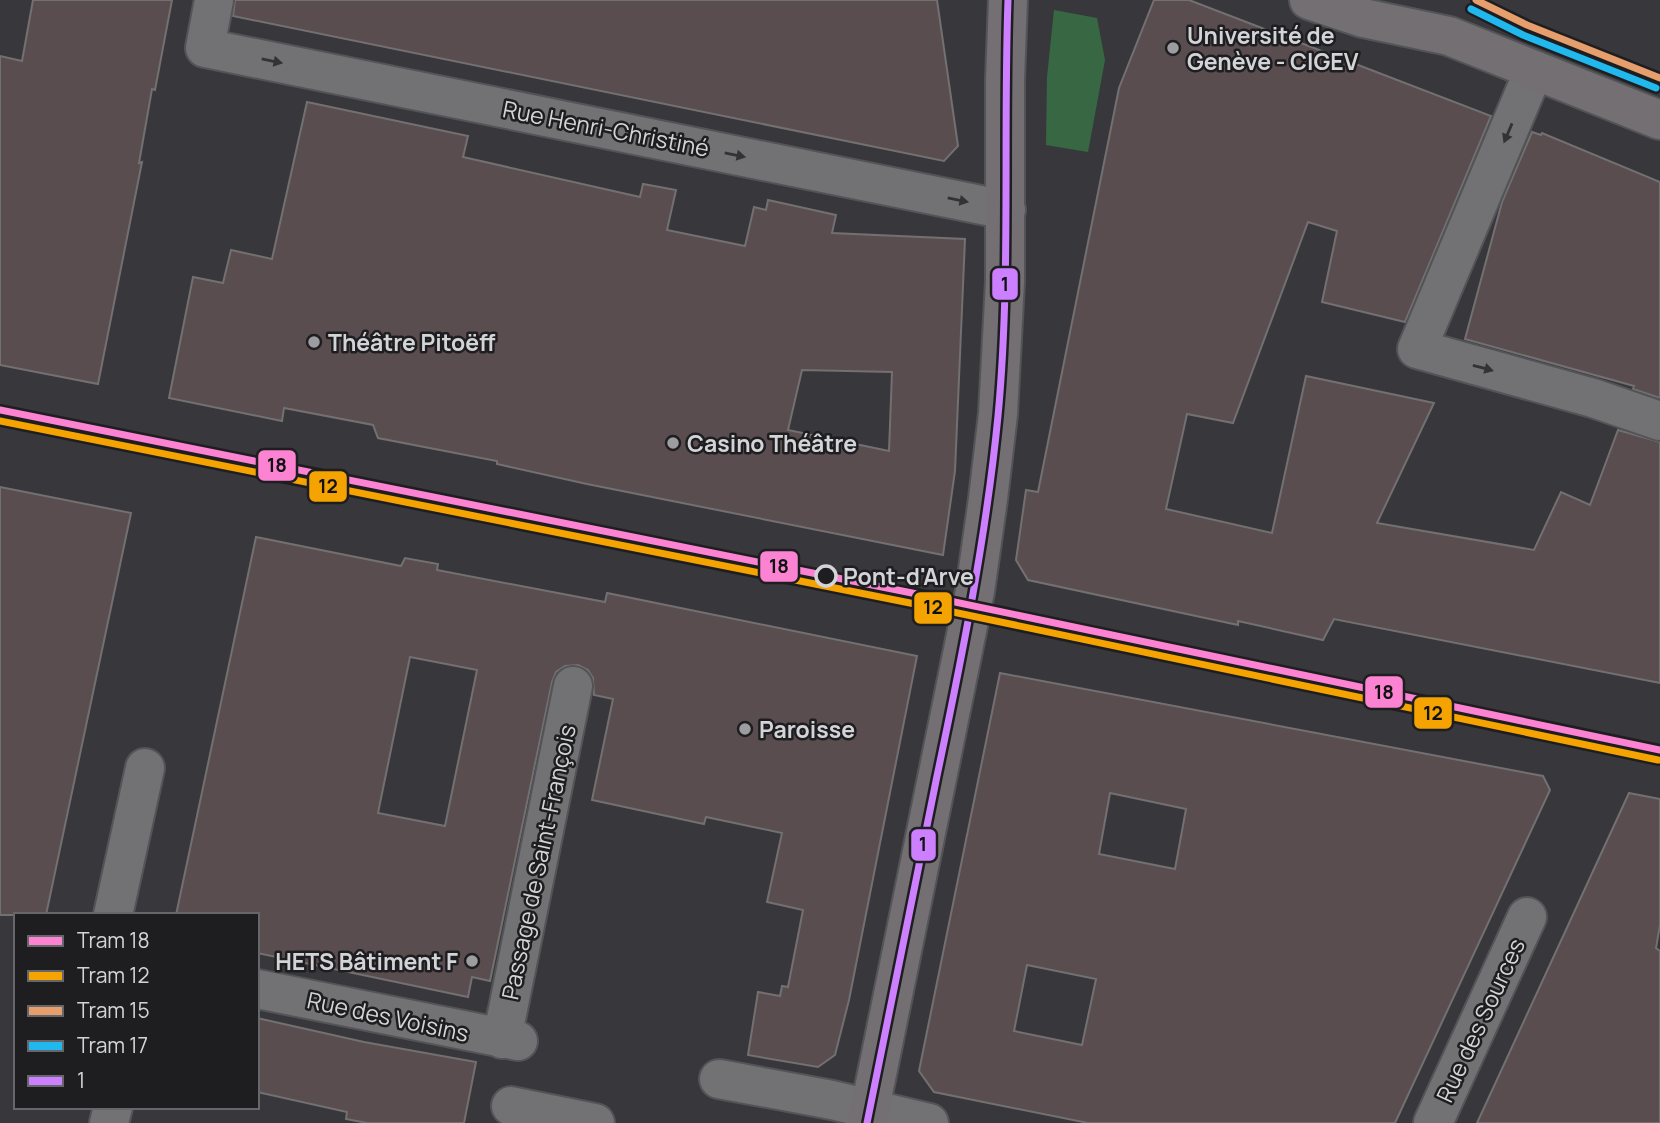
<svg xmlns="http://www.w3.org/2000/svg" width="1660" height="1123" font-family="Manrope,sans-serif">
	<rect width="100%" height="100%" fill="#38383c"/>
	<path fill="#376843" d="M1054 10 1097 18 1105 60 1088 152 1046 145 1047 77Z"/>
	<path fill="#5a4d4f" stroke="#727071" stroke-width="2" fill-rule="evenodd" d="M33 0H172L155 90 152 89 139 163 142 162 98 384 0 365V56L22 61Z
		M235 0H937L958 146 944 161 233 16Z
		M1154 0H1189L1491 116 1405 322 1322 302 1337 231 1308 222 1233 423 1187 414 1166 509 1272 533 1306 376 1434 403 1377 523 1534 550 1561 492 1590 505 1618 430 1660 442V683L1334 619 1323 640 1238 621V625L1028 580 1016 560 1026 490 1038 492 1119 88Z
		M307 102 468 136 463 157 640 197 643 184 676 190 667 230 745 246 754 207 766 210 768 200 836 215 832 233 965 239 955 471 943 555 587 484 497 464V461L378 438 373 425 284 408 282 421 169 398 193 277 223 283 231 250 272 259ZM802 370 892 372 889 451 788 430Z
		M1532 132 1541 135 1542 133 1660 182V398L1633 389 1634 386 1465 339 1502 202Z
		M0 487 131 513 46 915H0Z
		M256 537 401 566 405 558 438 564 437 570 605 602 607 593 917 656 849 1000 835 1055 818 1067 748 1055 758 992 780 996 782 986 788 987 803 910 767 902 782 833 706 817 704 824 592 800 613 699 594 695 593 678 588 670 578 665 565 666 556 672 552 682 490 981 472 977 468 997 257 953V915H176ZM410 657 477 670 445 826 378 813Z
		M1000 673 1543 776 1550 790 1395 1123H1088L934 1092 919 1071ZM1110 793 1186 809 1175 869 1099 854ZM1027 965 1096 979 1082 1045 1014 1031Z
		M1629 793 1660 799V925L1656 948 1660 951V1123H1477Z
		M257 1018 364 1042 476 1062 464 1123H367L346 1119 347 1112 257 1092Z"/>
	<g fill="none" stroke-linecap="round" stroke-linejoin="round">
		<defs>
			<path id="minor" d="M214 0 205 48 1006 210
				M1534 70 1417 349 1593 398 1660 421
				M113 915 145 768
				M257 989 518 1041
				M502 1039 573 686
				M719 1079 832 1100 929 1123
				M511 1106 595 1123
				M109 1123 113 1107
				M1433 1123 1527 917"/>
			<path id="major" d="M1309 0 1363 18 1449 36 1660 120
				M867 1123 975 591 988 499 998 414 1005 281V80L1008 0"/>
		</defs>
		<use href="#minor" stroke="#535457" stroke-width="42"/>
		<use href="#major" stroke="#535457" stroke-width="42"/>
		<use href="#minor" stroke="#727275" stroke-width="38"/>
		<use href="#major" stroke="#746f72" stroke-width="38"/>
		<defs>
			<path id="bus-1" d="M867 1123C890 1007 914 892 937 776 962 657 986 538 998 416 1011 278 1003 138 1008 0"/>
		</defs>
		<use href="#bus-1" stroke="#1e1e21" stroke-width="12"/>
		<use href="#bus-1" stroke="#cc80ff" stroke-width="7"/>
		<defs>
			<path id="tram-1" d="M0 410 912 593 1660 750"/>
			<path id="tram-2" d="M0 421 910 603 1658 760"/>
			<path id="tram-3" d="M1476 0 1527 25 1660 78"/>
			<path id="tram-4" d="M1471 9 1523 35 1656 88"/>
		</defs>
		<use href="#tram-1" stroke="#1e1e21" stroke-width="12"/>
		<use href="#tram-2" stroke="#1e1e21" stroke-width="12"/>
		<use href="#tram-3" stroke="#1e1e21" stroke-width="12"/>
		<use href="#tram-4" stroke="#1e1e21" stroke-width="12"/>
		<use href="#tram-1" stroke="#fc83d2" stroke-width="7"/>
		<use href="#tram-2" stroke="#f5a300" stroke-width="7"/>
		<use href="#tram-3" stroke="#e69e6c" stroke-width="7"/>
		<use href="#tram-4" stroke="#20b8ed" stroke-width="7"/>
	</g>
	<defs><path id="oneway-solid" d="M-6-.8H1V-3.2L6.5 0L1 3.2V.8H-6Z" transform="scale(1.75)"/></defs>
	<g fill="#333336">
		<use href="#oneway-solid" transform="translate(272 61) rotate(11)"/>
		<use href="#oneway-solid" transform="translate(1508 133) rotate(113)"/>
		<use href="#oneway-solid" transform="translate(735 155) rotate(11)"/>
		<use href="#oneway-solid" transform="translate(958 200) rotate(12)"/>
		<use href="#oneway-solid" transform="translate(1483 368) rotate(15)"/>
	</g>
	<g fill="#9d9da1" stroke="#1e1e21" stroke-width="2.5">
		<circle cx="1173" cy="48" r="7"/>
		<circle cx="314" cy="342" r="7"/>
		<circle cx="673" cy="443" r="7"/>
		<circle cx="745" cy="729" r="7"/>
		<circle cx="472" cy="961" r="7"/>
	</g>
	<circle fill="#1e1e21" stroke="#d3d4d8" stroke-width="3.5" cx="826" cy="576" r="10"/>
	<g text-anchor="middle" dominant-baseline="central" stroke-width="5" stroke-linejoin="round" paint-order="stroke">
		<g font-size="23" font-weight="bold" fill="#d3d4d8" stroke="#1e1e21" text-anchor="start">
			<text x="1187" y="35">Université de<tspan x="1187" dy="26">Genève - CIGEV</tspan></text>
			<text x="328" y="342">Théâtre Pitoëff</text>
			<text x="687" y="443">Casino Théâtre</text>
			<text x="759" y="729">Paroisse</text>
			<text x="458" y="961" text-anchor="end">HETS Bâtiment F</text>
		</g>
		<g font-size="23" fill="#d3d4d8" stroke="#1e1e21">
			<text transform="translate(606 128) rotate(11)">Rue Henri-Christiné</text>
			<text transform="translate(538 862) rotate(-78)">Passage de Saint-François</text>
			<text transform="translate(388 1016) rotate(12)">Rue des Voisins</text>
			<text transform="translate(1480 1020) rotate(-65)">Rue des Sources</text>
		</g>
		<g font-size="23" font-weight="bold" fill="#d3d4d8" stroke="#1e1e21" text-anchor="start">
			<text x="843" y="576">Pont-d'Arve</text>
		</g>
	</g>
	<g stroke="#1e1e21" stroke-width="2.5">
		<rect x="991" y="267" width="28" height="34" rx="7" fill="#cc80ff"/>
		<rect x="257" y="449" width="40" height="33" rx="7" fill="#fc83d2"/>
		<rect x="308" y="470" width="40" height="33" rx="7" fill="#f5a300"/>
		<rect x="759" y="550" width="40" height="33" rx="7" fill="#fc83d2"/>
		<rect x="913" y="591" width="40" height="34" rx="7" fill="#f5a300"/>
		<rect x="1364" y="675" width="40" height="34" rx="7" fill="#fc83d2"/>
		<rect x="1413" y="696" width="40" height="34" rx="7" fill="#f5a300"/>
		<rect x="910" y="828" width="27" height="34" rx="7" fill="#cc80ff"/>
	</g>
	<g font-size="19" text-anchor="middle" font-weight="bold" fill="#111">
		<text x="1005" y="291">1</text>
		<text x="277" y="472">18</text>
		<text x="328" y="493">12</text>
		<text x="779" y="573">18</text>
		<text x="933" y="614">12</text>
		<text x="1384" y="699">18</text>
		<text x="1433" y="720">12</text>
		<text x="923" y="851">1</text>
	</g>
	<rect x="14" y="913" width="245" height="196" fill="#1e1e21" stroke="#66676a" stroke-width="2"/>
	<rect x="28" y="936" width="35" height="10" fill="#fc83d2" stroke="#66676a" stroke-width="2"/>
	<text x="77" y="948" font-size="21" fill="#d3d4d8">Tram 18</text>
	<rect x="28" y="971" width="35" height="10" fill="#f5a300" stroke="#66676a" stroke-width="2"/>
	<text x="77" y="983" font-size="21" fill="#d3d4d8">Tram 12</text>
	<rect x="28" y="1006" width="35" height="10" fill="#e69e6c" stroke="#66676a" stroke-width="2"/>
	<text x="77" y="1018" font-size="21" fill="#d3d4d8">Tram 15</text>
	<rect x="28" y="1041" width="35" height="10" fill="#20b8ed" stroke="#66676a" stroke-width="2"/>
	<text x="77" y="1053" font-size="21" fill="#d3d4d8">Tram 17</text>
	<rect x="28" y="1076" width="35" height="10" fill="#cc80ff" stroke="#66676a" stroke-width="2"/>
	<text x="77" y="1088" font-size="21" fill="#d3d4d8">1</text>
</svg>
